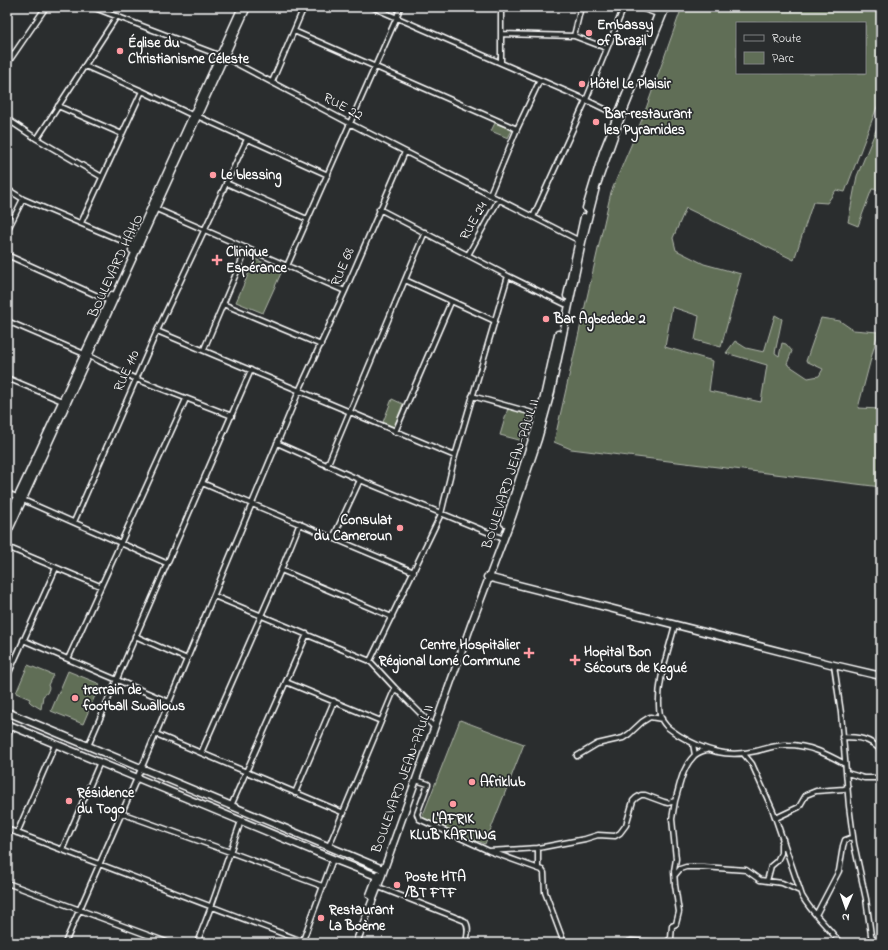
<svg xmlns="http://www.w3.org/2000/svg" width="888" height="950" font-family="'Indie Flower',sans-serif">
	<rect width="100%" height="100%" fill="#2a2d2e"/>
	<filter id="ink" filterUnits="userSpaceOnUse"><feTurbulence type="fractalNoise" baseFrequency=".025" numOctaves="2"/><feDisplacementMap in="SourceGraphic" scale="8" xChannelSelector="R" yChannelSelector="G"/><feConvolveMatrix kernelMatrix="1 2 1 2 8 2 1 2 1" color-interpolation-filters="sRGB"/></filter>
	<g filter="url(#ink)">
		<path fill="#606e57" stroke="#b0b6ab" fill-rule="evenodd" d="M682 7H881V101L877 107 845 192 836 190 827 203 813 202 794 260 686 208 673 238 676 250 704 264 741 274 721 347 695 340 699 316 672 307 665 347 713 361 709 391 761 402 767 365 726 353 735 341 746 348 764 352 775 315 782 319 775 353 779 356 782 343 786 344 792 351 787 364 808 378 819 376 823 369 806 361 821 318 840 321 853 330 878 332 858 408 881 409V487L571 449 554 442 611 192 643 117ZM737 23H865V73H737Z
			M881 118V190L872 189 858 226 848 222 857 176Z
			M495 123 512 130 508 138 491 131Z
			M255 259 282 271 263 313 236 302Z
			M392 399 403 404 394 427 383 422Z
			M508 408 531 414 523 441 500 435Z
			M28 665 53 675 48 685 49 688 47 693 43 696 41 709 31 703 29 701 30 699 16 693Z
			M68 671 100 684 83 724 51 711Z
			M460 720 524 744 485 844 421 820Z"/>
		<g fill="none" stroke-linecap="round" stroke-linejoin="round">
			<defs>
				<path id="street" d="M92 7 224 57 351 124 580 241
					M372 7 586 100 617 115
					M501 7V62
					M638 7 658 14
					M108 13 111 7
					M294 31 517 129
					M501 34 574 36 606 48
					M574 36 581 7
					M7 64 46 7
					M85 66 142 91 192 115
					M272 82 304 7
					M58 106 122 134
					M197 116 328 175
					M7 119 37 139 102 177
					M37 139 117 16
					M226 183 307 219
					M7 189 23 199 134 246
					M490 194 517 129 540 80
					M154 208 345 291
					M379 209 508 276 565 304
					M533 217 586 100 624 7
					M81 223 142 91
					M7 231 23 199
					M7 255 109 301
					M468 255 499 199
					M287 266 397 17 400 7
					M405 280 495 321
					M223 304 321 345
					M7 321 89 356 136 379 232 416
					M157 331 455 456
					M204 349 247 248
					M7 378 62 401
					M472 396 540 415
					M395 432 451 302
					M277 443 360 480 504 539
					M327 466 425 232
					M202 483 414 572
					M7 493 17 497
					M23 500 166 563
					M74 522 157 331 247 139
					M333 538 360 480
					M7 547 100 586
					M281 570 392 617
					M214 596 370 661 395 688 432 725
					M675 625C668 652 655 687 660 715 663 726 671 730 680 736 705 751 727 758 756 751 766 749 777 744 788 745 809 745 827 754 845 764
					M135 636 187 659
					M23 640 169 702
					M68 659 186 399
					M370 661 441 514 455 456 508 276
					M834 665 841 713 849 806 854 844 866 899 871 935 874 943
					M7 677 56 568
					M286 682 381 721
					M156 734 344 813
					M7 737 12 726
					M842 737C858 737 870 738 881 751
					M693 744 695 755
					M88 746 251 370
					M201 753 281 570 300 523
					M743 753 752 764 773 811 802 896C812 914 828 926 840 943
					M577 756 597 744 623 738 629 734 642 722 650 717 662 719
					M847 773 864 778H881
					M416 780 428 784 417 814 419 819 489 851 542 870 544 873 545 892 564 943
					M295 793 334 701
					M231 806 307 634
					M121 813 230 852 322 886
					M776 818 799 807 806 795 816 791 844 789 848 787
					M7 829 302 941
					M17 833 55 745
					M329 846 395 688
					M538 848V868
					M62 850 100 762
					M489 851 538 848 585 839 598 835 615 836 620 833 626 825 633 801 636 798 641 795H645L664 802 668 803 675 801C680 785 682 768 694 756 697 753 702 751 706 750
					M675 875 680 869 686 867H703L746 870 760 880 782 883 800 891
					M767 881 771 866 777 861 781 853V844L783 839
					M7 883 169 943
					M376 886 465 921C470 927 467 936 466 943
					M816 915 839 871 843 846 845 840 853 837
					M7 939 19 943
					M65 943 144 762 299 391 345 291 405 152
					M197 943 211 907 241 821
					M302 943 333 859
					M624 943 631 941 662 943
					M666 943 671 938 672 926 676 924 679 912 675 885 674 871 676 859 672 819 675 801
					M878 943 881 941"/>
				<path id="secondary" d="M586 208 603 152 661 7
					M132 250 242 7
					M567 296 584 217
					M7 520 112 295
					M505 523 540 415 558 334
					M7 534 247 7
					M487 577 834 665 881 676
					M7 712 380 868H384
					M7 724 333 859 379 877
					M370 895 378 874
					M356 943 378 886 471 625 512 517 538 439 551 392 582 242 596 187 619 122 666 7"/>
			</defs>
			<use href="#street" stroke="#fff" stroke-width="7"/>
			<use href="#secondary" stroke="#fff" stroke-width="9"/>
			<use href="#street" stroke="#2a2d2e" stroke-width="4"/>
			<use href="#secondary" stroke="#2a2d2e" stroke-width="6"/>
		</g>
	</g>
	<g fill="#ff9aa2" stroke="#2a2d2e" stroke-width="1.5">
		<circle cx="589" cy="33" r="4"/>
		<circle cx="120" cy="51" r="4"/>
		<circle cx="582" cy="84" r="4"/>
		<circle cx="596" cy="122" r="4"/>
		<circle cx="213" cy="175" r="4"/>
		<path d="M215 254h4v4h4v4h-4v4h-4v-4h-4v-4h4z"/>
		<circle cx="546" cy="319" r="4"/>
		<circle cx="400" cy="528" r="4"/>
		<path d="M527 647h4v4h4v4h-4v4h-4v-4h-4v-4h4z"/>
		<path d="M573 654h4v4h4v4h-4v4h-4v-4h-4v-4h4z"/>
		<circle cx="75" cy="698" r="4"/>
		<circle cx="472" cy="782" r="4"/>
		<circle cx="69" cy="801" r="4"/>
		<circle cx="453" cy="804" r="4"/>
		<circle cx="397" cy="885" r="4"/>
		<circle cx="321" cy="918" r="4"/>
	</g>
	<g text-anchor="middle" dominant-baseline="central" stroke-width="3.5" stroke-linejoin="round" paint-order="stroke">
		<g font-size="14" font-weight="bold" fill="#fff" stroke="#2a2d2e" text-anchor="start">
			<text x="597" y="25">Embassy<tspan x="597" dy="16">of Brazil</tspan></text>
			<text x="128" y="43">Église du<tspan x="128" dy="16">Christianisme Céleste</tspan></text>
			<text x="590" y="84">Hôtel Le Plaisir</text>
			<text x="604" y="114">Bar-restaurant<tspan x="604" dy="16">les Pyramides</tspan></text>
			<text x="221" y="175">Le blessing</text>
			<text x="226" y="252">Clinique<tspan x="226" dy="16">Espérance</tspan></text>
			<text x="554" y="319">Bar Agbedede 2</text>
			<text x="392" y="520" text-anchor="end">Consulat<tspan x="392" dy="16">du Cameroun</tspan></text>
			<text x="520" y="645" text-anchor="end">Centre Hospitalier<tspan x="520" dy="16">Régional Lomé Commune</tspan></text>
			<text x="584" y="652">Hopital Bon<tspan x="584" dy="16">Sécours de Kegué</tspan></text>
			<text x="83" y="690">trerrain de<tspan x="83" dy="16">football Swallows</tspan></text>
			<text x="480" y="782">Afriklub</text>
			<text x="77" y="793">Résidence<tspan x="77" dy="16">du Togo</tspan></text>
			<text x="453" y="819" text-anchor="middle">L'AFRIK<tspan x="453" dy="16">KLUB KARTING</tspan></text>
			<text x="405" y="877">Poste HTA<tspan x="405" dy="16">/BT FTF</tspan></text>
			<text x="329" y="910">Restaurant<tspan x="329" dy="16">La Boème</tspan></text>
		</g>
		<g font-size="14" fill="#fff" stroke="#2a2d2e">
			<text transform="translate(343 107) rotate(28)">RUE 22</text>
			<text transform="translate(474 221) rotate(-61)">RUE 24</text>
			<text transform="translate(116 266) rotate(-65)">BOULEVARD HAHO</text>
			<text transform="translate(343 267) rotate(-67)">RUE 68</text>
			<text transform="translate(127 371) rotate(-66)">RUE 110</text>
			<text transform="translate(511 474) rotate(-72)">BOULEVARD JEAN-PAUL II</text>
			<text transform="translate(403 779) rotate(-70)">BOULEVARD JEAN-PAUL II</text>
		</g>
	</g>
	<rect width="888" height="950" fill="none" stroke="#2a2d2e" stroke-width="24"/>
	<rect x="12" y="12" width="864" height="926" fill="none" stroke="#fff" stroke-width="1.5" filter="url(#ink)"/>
	<rect x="736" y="22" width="130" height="52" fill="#2a2d2e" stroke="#7f8182"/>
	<rect x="744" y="35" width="20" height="6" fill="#2a2d2e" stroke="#7f8182"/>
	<text x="772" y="42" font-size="12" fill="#ffffff">Route</text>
	<rect x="744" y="52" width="20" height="12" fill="#606e57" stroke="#7f8182"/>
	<text x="772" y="62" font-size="12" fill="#ffffff">Parc</text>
	<g transform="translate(846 908) rotate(182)" stroke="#2a2d2e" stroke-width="3" paint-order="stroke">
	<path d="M0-3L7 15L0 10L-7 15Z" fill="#ffffff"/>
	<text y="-6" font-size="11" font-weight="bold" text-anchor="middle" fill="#ffffff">N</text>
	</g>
</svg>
